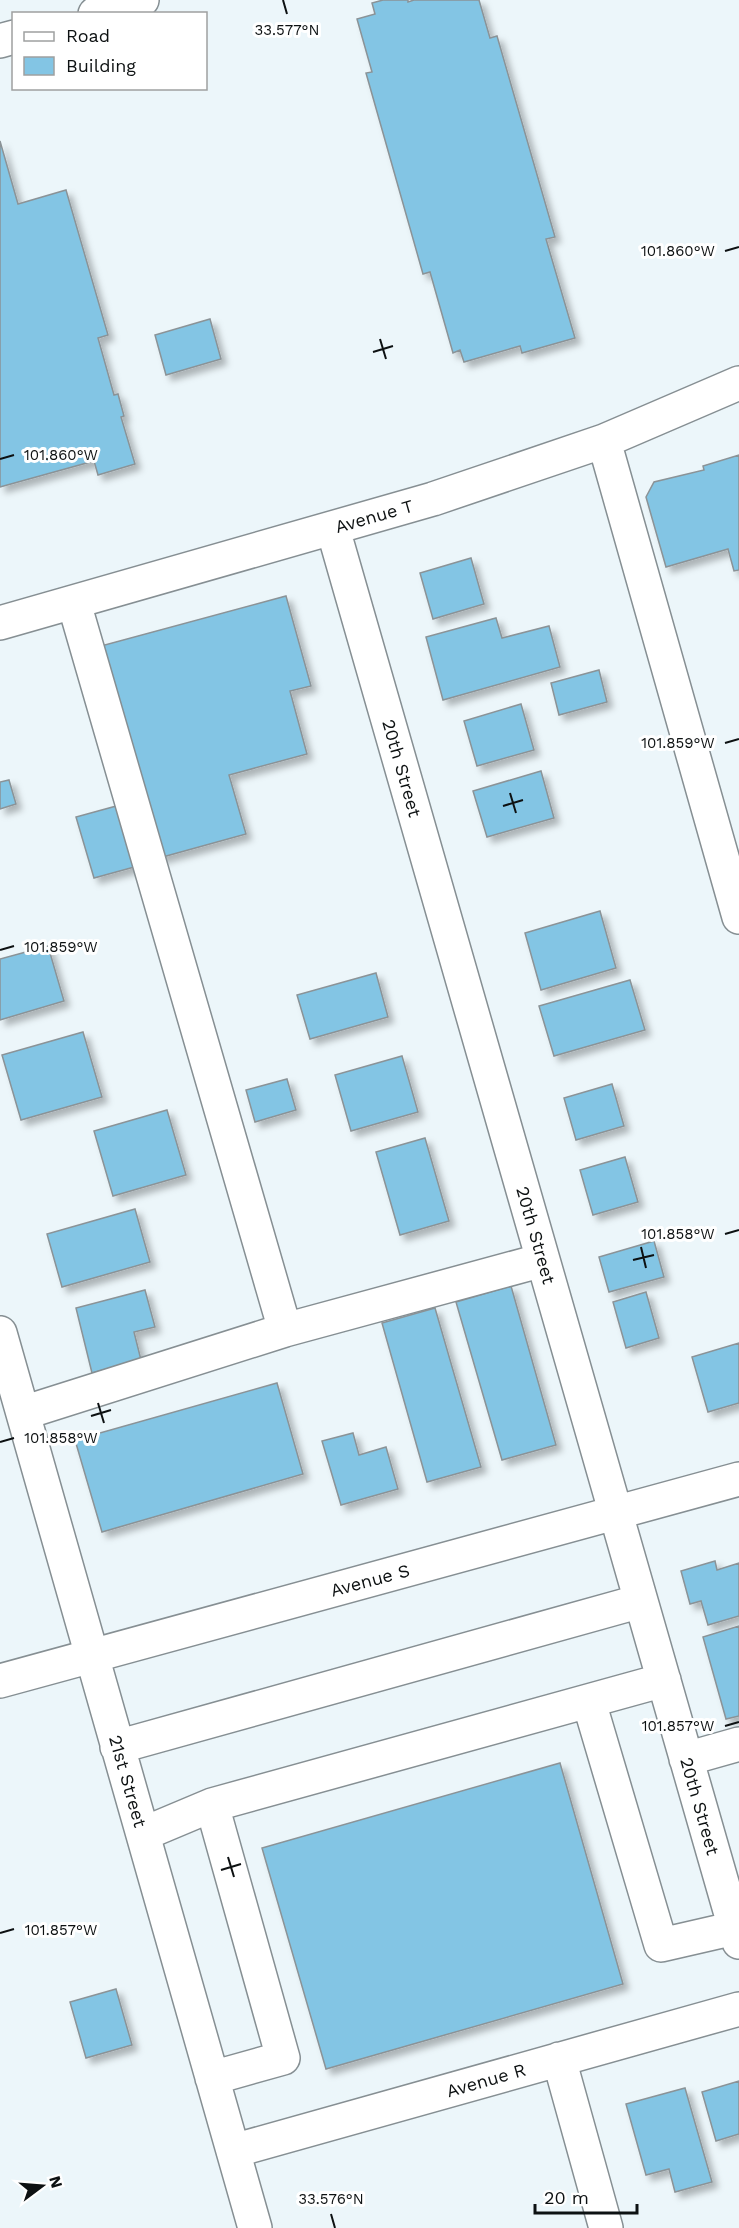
<svg xmlns="http://www.w3.org/2000/svg" width="739" height="2228" font-family="'Work Sans',sans-serif">
	<defs>
		<filter id="shadow"><feDropShadow dx="5.5" dy="5.5" stdDeviation="3" flood-color="#0004"/></filter>
	</defs>
	<rect width="100%" height="100%" fill="#ecf6fa"/>
	<path fill="#83c5e4" stroke="#8b9397" stroke-width="1.5" filter="url(#shadow)" d="M383 0H408V2L414 0H479L490 38 497 36 555 237 546 239 575 338 522 353 520 346 464 362 460 350 453 353 430 272 423 274 366 73 372 72 357 19 375 14 372 3Z
		M0 141 18 204 66 190 108 335 98 338 114 395 118 394 124 416 121 417 135 464 98 475 94 461 0 487Z
		M210 319 221 359 166 375 155 335Z
		M739 455V570L734 571 728 549 666 567 646 497 654 482 704 470 703 466Z
		M471 558 484 604 433 619 420 573Z
		M286 596 311 686 290 691 307 754 229 775 246 834 159 858 101 646Z
		M496 618 502 638 549 626 560 667 443 700 426 637Z
		M599 670 607 702 559 715 551 683Z
		M521 704 534 750 477 766 464 721Z
		M541 771 554 818 487 837 473 791Z
		M9 780 16 804 0 809V782Z
		M120 805 138 866 94 878 76 817Z
		M600 911 616 968 541 990 525 933Z
		M48 946 64 1001 0 1020V959Z
		M376 973 388 1017 310 1039 297 995Z
		M630 980 645 1030 554 1056 539 1006Z
		M83 1032 102 1097 21 1120 2 1055Z
		M402 1056 418 1112 351 1131 335 1075Z
		M287 1079 296 1110 255 1122 246 1090Z
		M612 1084 624 1126 576 1140 564 1098Z
		M167 1110 186 1175 113 1196 94 1131Z
		M425 1138 449 1221 400 1235 376 1152Z
		M625 1157 638 1202 593 1215 580 1170Z
		M135 1209 150 1262 62 1287 47 1234Z
		M654 1241 664 1277 609 1292 599 1257Z
		M511 1286 556 1445 502 1460 456 1302Z
		M145 1290 155 1327 134 1332 141 1360 92 1373 76 1308Z
		M646 1292 659 1338 626 1348 613 1302Z
		M435 1308 481 1467 427 1482 382 1323Z
		M739 1343V1403L708 1412 692 1357Z
		M277 1383 303 1474 102 1532 75 1440Z
		M353 1433 359 1455 386 1447 398 1489 341 1505 322 1441Z
		M715 1561 717 1570 739 1563V1616L708 1625 701 1601 690 1604 681 1571Z
		M739 1626V1716L726 1719 703 1637Z
		M560 1763 623 1984 326 2069 262 1848Z
		M116 1989 132 2045 86 2058 70 2002Z
		M739 2081V2134L716 2141 702 2092Z
		M685 2088 712 2182 675 2192 669 2169 646 2175 626 2104Z"/>
	<g fill="none" stroke-linecap="round" stroke-linejoin="round">
		<defs>
			<path id="minor" d="M95 14 142 0
				M0 41 14 37
				M604 441 739 917
				M333 529 739 1942
				M74 603 285 1330
				M0 623 433 499 604 441 739 383
				M0 1333 255 2228
				M23 1413 285 1330 543 1260
				M0 1681 739 1479
				M589 1702 661 1945 735 1928
				M117 1747 641 1601
				M686 1759 739 1744
				M212 1805 283 2058 212 2078
				M143 1834 212 1805 664 1680
				M559 2059 606 2228
				M233 2151 739 2009"/>
		</defs>
		<use href="#minor" stroke="#868f93" stroke-width="36"/>
		<use href="#minor" stroke="#fff" stroke-width="33"/>
	</g>
	<path fill="none" stroke="#0d1112" stroke-width="2" d="M283 0 287 14M725 251 739 247M380 339 386 359M373 352 393 346M0 459 14 455M725 743 739 739M510 793 516 813M503 806 523 800M0 950 14 946M725 1234 739 1230M641 1247 646 1268M633 1260 654 1255M98 1403 104 1423M91 1416 111 1410M0 1442 14 1438M725 1726 739 1722M228 1857 234 1877M221 1870 241 1864M0 1933 14 1929M331 2214 335 2228"/>
	<g text-anchor="middle" dominant-baseline="central" stroke-width="6" stroke-linejoin="round" paint-order="stroke">
		<g font-size="18" fill="#0d1112" stroke="#fff">
			<text transform="translate(374 516) rotate(-16)">Avenue T</text>
			<text transform="translate(402 768) rotate(74)">20th Street</text>
			<text transform="translate(536 1235) rotate(74)">20th Street</text>
			<text transform="translate(370 1580) rotate(-15)">Avenue S</text>
			<text transform="translate(128 1781) rotate(74)">21st Street</text>
			<text transform="translate(700 1806) rotate(74)">20th Street</text>
			<text transform="translate(486 2080) rotate(-16)">Avenue R</text>
		</g>
	</g>
	<g font-size="15" text-anchor="middle" fill="#0d1112" stroke="#fff" stroke-width="6" stroke-linejoin="round" paint-order="stroke">
		<text x="287" y="35">33.577°N</text>
		<text x="678" y="256">101.860°W</text>
		<text x="61" y="460">101.860°W</text>
		<text x="678" y="748">101.859°W</text>
		<text x="61" y="952">101.859°W</text>
		<text x="678" y="1239">101.858°W</text>
		<text x="61" y="1443">101.858°W</text>
		<text x="678" y="1731">101.857°W</text>
		<text x="61" y="1935">101.857°W</text>
		<text x="331" y="2204">33.576°N</text>
	</g>
	<rect x="12" y="12" width="195" height="78" fill="#ffffff" stroke="#9ea0a0" stroke-width="1.5"/>
	<rect x="24" y="32" width="30" height="9" fill="#ffffff" stroke="#9ea0a0" stroke-width="1.5"/>
	<text x="66" y="42" font-size="18" fill="#0d1112">Road</text>
	<rect x="24" y="57" width="30" height="18" fill="#83c5e4" stroke="#9ea0a0" stroke-width="1.5"/>
	<text x="66" y="72" font-size="18" fill="#0d1112">Building</text>
	<g transform="translate(42 2186) rotate(74)" stroke="#ffffff" stroke-width="4.5" paint-order="stroke">
	<path d="M0-4.5L10 22L0 15L-10 22Z" fill="#0d1112"/>
	<text y="-9" font-size="16" font-weight="bold" text-anchor="middle" fill="#0d1112">N</text>
	</g>
	<path d="M535 2204v9h102v-9" fill="none" stroke="#0d1112" stroke-width="3"/>
	<text x="544" y="2204" font-size="18" fill="#0d1112" stroke="#ffffff" stroke-width="4.5" paint-order="stroke">20 m</text>
</svg>
